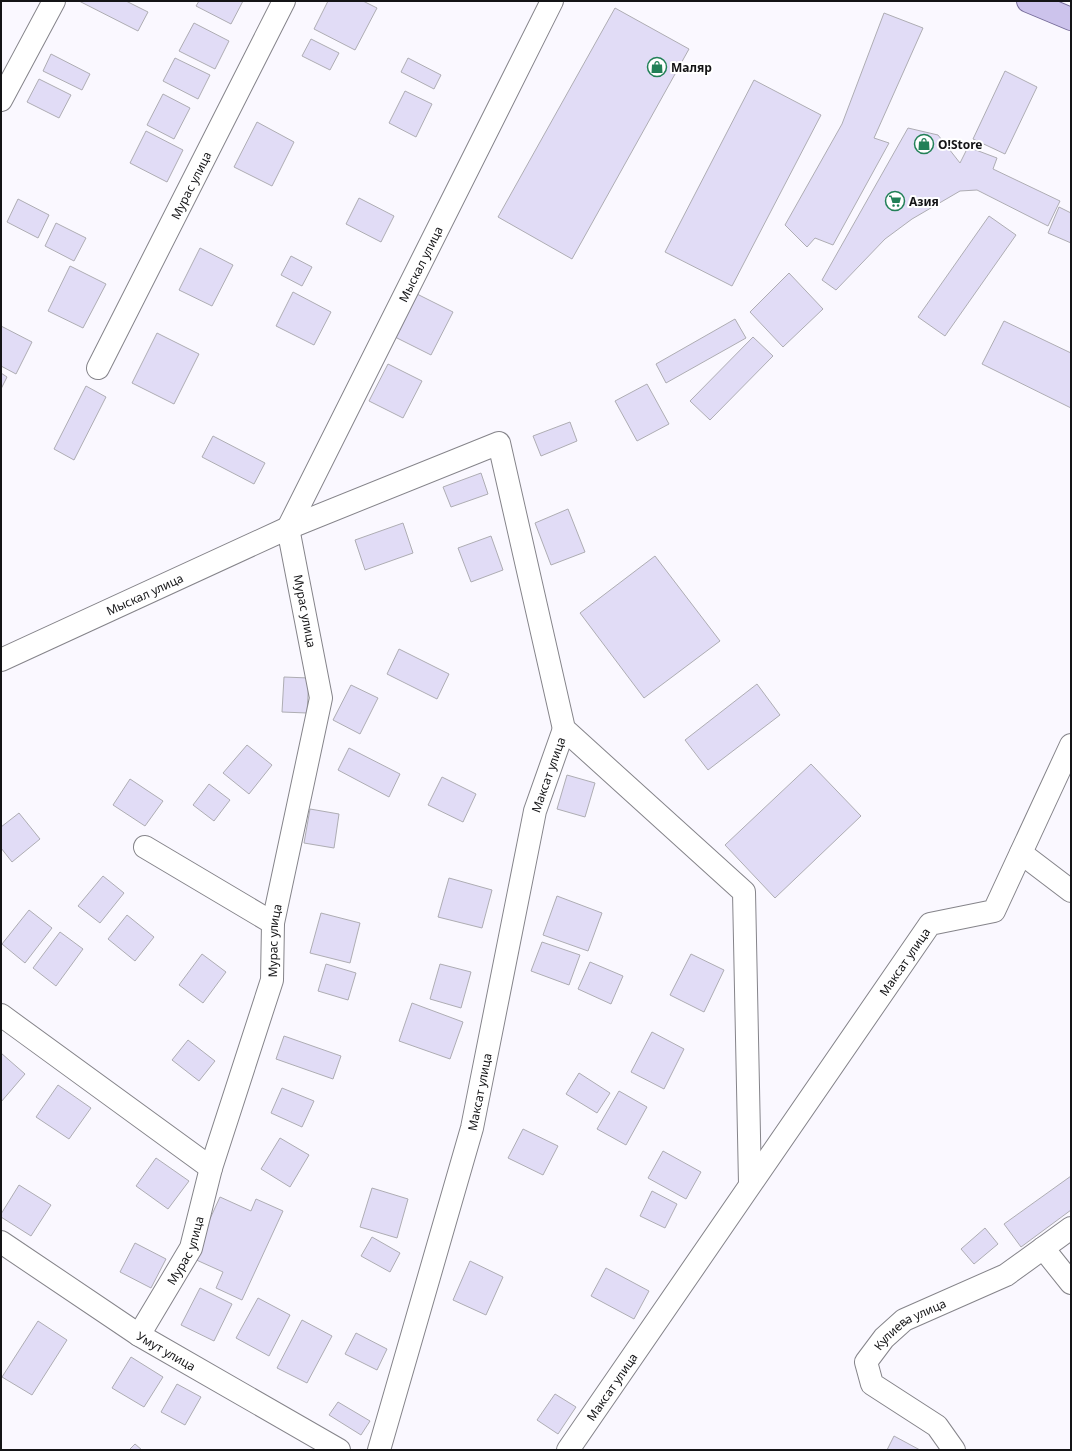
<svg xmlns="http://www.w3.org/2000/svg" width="1072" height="1451" font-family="'Noto Sans',sans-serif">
	<rect width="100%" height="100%" fill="#faf8ff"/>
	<path fill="#e1dcf6" stroke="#aeadb3" d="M79 1H126L148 12 138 31Z
		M199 1H243L231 24 196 6Z
		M328 1H363L377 8 355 50 314 29Z
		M615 8 689 49 572 259 498 217Z
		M884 13 923 28 874 138 889 143 833 245 815 238 807 247 785 225 842 124Z
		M194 23 229 41 215 69 179 51Z
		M311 39 339 53 330 70 302 56Z
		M51 54 90 74 82 90 43 71Z
		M175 58 210 75 198 99 163 81Z
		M408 58 441 75 434 89 401 72Z
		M1005 71 1037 87 1005 154 973 139Z
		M39 79 71 95 59 118 27 102Z
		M754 80 821 115 732 286 665 252Z
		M405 91 432 104 416 137 389 123Z
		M163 94 190 108 174 139 147 125Z
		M257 122 294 142 272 186 234 167Z
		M908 128 938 135 960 163 968 147 997 158 993 169 1060 201 1048 226 977 190 960 191 912 219 885 239 836 290 822 280Z
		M146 131 183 150 167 182 130 163Z
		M359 198 394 216 381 242 346 224Z
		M18 199 49 215 38 238 7 222Z
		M1059 207 1071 213V243L1048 233Z
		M989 216 1016 235 945 336 918 317Z
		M56 223 86 238 74 261 45 246Z
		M200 248 233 265 212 306 179 290Z
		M291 256 312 267 302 286 281 275Z
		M70 266 106 284 83 328 48 311Z
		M789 273 823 309 783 347 750 312Z
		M293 292 331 312 314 345 276 326Z
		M417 294 453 312 431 355 395 337Z
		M735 319 746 338 666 383 656 364Z
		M1004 321 1071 353V408L982 364Z
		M1 326 32 342 16 374 1 366Z
		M157 333 199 354 174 404 132 383Z
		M753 337 773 356 710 420 690 401Z
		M388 364 422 381 403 418 369 401Z
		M1 373 7 377 1 389Z
		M647 384 669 424 637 441 615 401Z
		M86 386 106 397 74 460 54 449Z
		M570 422 577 441 541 456 533 436Z
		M213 436 265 463 254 484 202 457Z
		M481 473 488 494 451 507 443 487Z
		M568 509 585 552 551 565 535 523Z
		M403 523 413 553 365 570 355 540Z
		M491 536 503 570 471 582 458 548Z
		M655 556 720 641 644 698 580 613Z
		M399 649 449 674 437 699 387 674Z
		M284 677 309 678 307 713 282 712Z
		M757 684 780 715 708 770 685 740Z
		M351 685 378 698 360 734 333 720Z
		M247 745 272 765 249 794 223 773Z
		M349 748 400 774 389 797 338 770Z
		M811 764 861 816 775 898 725 845Z
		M567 775 595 783 585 817 557 809Z
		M442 777 476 794 463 822 428 805Z
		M130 779 163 801 145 826 113 805Z
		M209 784 230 800 214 821 193 805Z
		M310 809 339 814 334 848 304 843Z
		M19 813 40 839 12 862 1 848V827Z
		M103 876 124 893 100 923 78 906Z
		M449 878 492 890 482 928 438 917Z
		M557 896 602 913 588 951 543 935Z
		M29 910 52 928 25 963 2 944Z
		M321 913 360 923 350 963 310 953Z
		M127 915 154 937 135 961 108 939Z
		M60 932 83 949 56 986 33 968Z
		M542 942 580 955 569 985 531 971Z
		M202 954 226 972 203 1003 179 985Z
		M691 954 724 970 704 1012 670 995Z
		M590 962 623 976 611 1004 578 989Z
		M326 964 356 973 348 1000 318 991Z
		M440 964 471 972 461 1008 430 999Z
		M412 1003 463 1022 450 1059 399 1041Z
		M652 1032 684 1049 664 1089 631 1072Z
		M284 1036 341 1056 333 1079 276 1059Z
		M188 1040 215 1061 199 1081 172 1060Z
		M1 1053 25 1074 1 1102Z
		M579 1073 610 1093 597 1113 566 1094Z
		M58 1085 91 1108 69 1139 36 1117Z
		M282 1088 314 1101 302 1127 271 1113Z
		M619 1091 647 1107 626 1145 597 1129Z
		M523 1129 558 1146 543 1175 508 1158Z
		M280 1138 309 1155 290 1187 261 1169Z
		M663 1151 701 1172 686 1199 648 1178Z
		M156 1158 189 1181 168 1209 136 1186Z
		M1071 1176V1210L1021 1247 1004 1224Z
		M19 1185 51 1205 31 1236 1 1217V1214Z
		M372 1188 408 1199 397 1238 360 1227Z
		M652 1191 677 1204 665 1228 640 1216Z
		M220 1197 251 1211 256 1199 283 1211 242 1300 216 1288 223 1272 192 1258Z
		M985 1228 998 1244 974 1264 961 1249Z
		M372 1237 400 1253 390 1272 361 1256Z
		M135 1243 166 1259 151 1288 120 1272Z
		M470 1261 503 1277 486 1315 453 1300Z
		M606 1268 649 1291 634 1319 591 1296Z
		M200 1288 232 1304 214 1341 181 1325Z
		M258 1298 290 1315 269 1356 236 1338Z
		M302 1320 332 1336 307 1383 277 1368Z
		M38 1321 67 1340 32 1395 2 1377Z
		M356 1333 387 1349 377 1370 345 1354Z
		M131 1357 163 1377 144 1407 112 1388Z
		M177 1384 201 1397 185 1425 161 1412Z
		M555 1394 576 1407 558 1434 537 1420Z
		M338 1402 370 1421 361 1435 329 1415Z
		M894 1436 920 1450H887Z
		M135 1444 142 1450H129Z"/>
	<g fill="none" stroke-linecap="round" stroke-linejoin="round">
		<defs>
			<g id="minor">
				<path d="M1 100 54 1"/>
				<path id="s1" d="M98 368 284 1"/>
				<path id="s2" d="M1 660 288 528 499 443 564 729 744 892 750 1184"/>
				<path d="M145 847 273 923"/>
				<path d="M1021 853 1071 891"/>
				<path d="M1 1015 211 1168"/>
				<path id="s3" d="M1 1242 139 1335 339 1450"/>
				<path d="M1043 1248 1071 1283"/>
				<path id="s4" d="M139 1335 191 1248 211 1168 272 980 273 923 321 698 288 528 552 1"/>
				<path id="s5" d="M379 1450 472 1128 535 811 564 729"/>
				<path id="s6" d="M568 1450 930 924 994 911 1071 745"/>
				<path id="s7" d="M954 1450 937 1426 872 1384 866 1362 884 1338 904 1320 1006 1275 1071 1228"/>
			</g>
			<path id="major" d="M1028 1 1071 19"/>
		</defs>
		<use href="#minor" stroke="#85848a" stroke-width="24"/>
		<use href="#major" stroke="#766c99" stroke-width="24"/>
		<use href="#minor" stroke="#fff" stroke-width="22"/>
		<use href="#major" stroke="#ccc3ec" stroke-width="22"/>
	</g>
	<defs>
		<symbol id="shop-ring" viewBox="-11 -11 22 22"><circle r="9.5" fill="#fff" stroke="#228057" stroke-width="1.5"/><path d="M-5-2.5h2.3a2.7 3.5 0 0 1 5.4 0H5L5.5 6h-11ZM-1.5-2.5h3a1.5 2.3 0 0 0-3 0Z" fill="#228057"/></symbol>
		<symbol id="supermarket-ring" viewBox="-11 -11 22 22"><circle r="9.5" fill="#fff" stroke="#228057" stroke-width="1.5"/><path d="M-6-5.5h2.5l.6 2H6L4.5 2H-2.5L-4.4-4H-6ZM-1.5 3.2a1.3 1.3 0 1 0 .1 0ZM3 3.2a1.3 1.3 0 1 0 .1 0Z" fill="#228057"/></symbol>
	</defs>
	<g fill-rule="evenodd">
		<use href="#shop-ring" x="646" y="56" width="22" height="22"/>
		<use href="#shop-ring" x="913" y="133" width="22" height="22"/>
		<use href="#supermarket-ring" x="884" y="190" width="22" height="22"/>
	</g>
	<g text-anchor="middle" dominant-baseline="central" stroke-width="4" stroke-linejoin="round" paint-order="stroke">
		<g font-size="12" font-weight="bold" fill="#141416" stroke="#fff" text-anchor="start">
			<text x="671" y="67">Маляр</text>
			<text x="938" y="144">O!Store</text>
			<text x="909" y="201">Азия</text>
		</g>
		<g font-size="12" fill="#141416" stroke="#fff">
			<text stroke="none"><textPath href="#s1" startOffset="205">Мурас улица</textPath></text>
			<text stroke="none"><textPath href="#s4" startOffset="1137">Мыскал улица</textPath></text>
			<text stroke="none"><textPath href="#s2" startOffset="158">Мыскал улица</textPath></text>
			<text transform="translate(305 611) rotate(79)">Мурас улица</text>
			<text stroke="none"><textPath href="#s5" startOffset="697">Максат улица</textPath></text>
			<text stroke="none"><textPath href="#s4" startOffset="421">Мурас улица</textPath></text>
			<text stroke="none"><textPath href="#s6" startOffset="593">Максат улица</textPath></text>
			<text stroke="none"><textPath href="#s5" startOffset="372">Максат улица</textPath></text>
			<text stroke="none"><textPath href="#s4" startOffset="97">Мурас улица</textPath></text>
			<text stroke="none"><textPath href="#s7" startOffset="189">Кулиева улица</textPath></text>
			<text stroke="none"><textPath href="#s3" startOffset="198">Умут улица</textPath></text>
			<text stroke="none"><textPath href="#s6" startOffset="77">Максат улица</textPath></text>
		</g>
	</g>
	<rect width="1072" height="1451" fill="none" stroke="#141416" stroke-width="4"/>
</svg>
